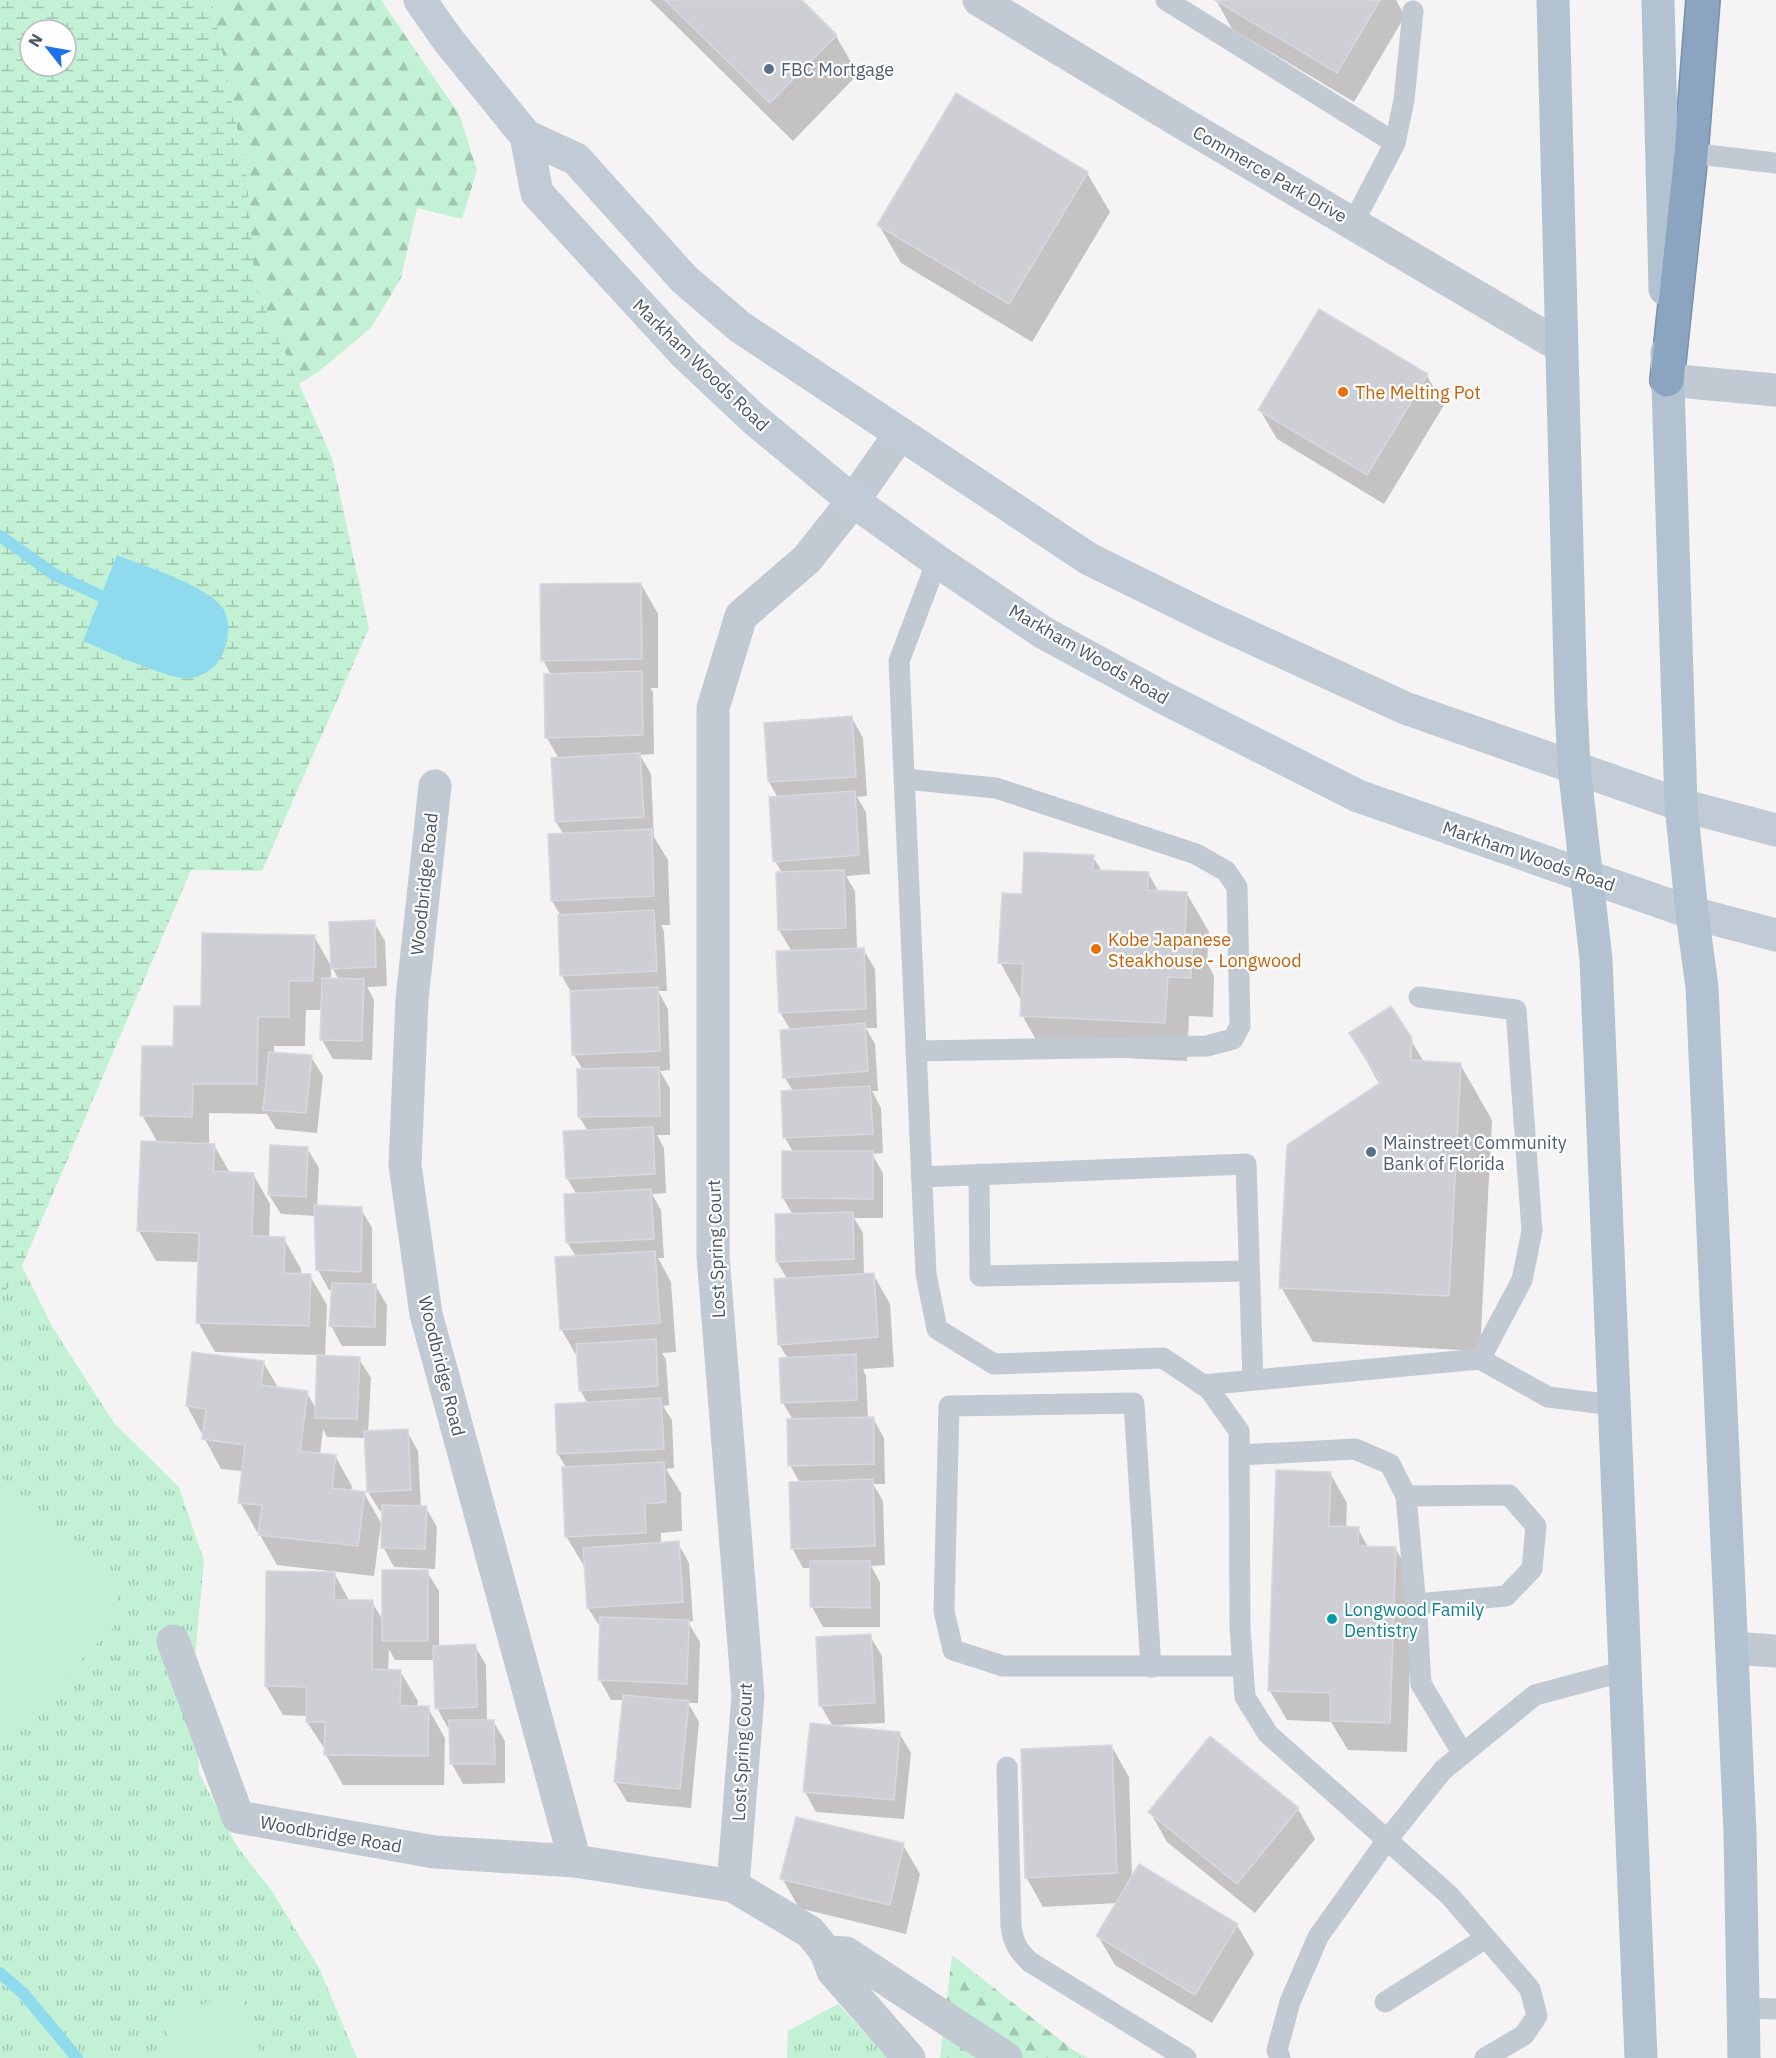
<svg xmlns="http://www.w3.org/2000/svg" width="1776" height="2058" font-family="'IBM Plex Sans',sans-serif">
	<defs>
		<pattern id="forest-firs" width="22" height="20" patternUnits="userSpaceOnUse" patternTransform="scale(1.5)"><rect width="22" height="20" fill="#c3f1d5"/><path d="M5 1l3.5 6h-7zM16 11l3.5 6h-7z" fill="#a0c6b0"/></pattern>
		<pattern id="wetland-marsh" width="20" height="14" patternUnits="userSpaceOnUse" patternTransform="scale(1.5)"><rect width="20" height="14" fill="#c3f1d5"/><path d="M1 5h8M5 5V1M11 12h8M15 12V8" fill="none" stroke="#a0c6b0"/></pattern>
		<pattern id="park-tufts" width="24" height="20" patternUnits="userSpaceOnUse" patternTransform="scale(1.5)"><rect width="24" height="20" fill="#c3f1d5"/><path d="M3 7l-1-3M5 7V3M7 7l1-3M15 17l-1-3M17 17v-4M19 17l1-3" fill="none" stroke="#a0c6b0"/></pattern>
	</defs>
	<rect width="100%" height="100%" fill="#f5f3f3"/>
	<path fill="url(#forest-firs)" d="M212 0H381L459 114 477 170 462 219 417 208 401 278 371 328 318 372 299 384 251 277 247 180Z
		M952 1955 1073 2050 1088 2058H940Z"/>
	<path fill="url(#wetland-marsh)" fill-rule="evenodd" d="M0 0H212L247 180 254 271 251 277 332 458 369 628 262 871 191 870 22 1266 0 1300ZM30 30H66V66H30Z"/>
	<path fill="url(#park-tufts)" d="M22 1266 53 1328 114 1423 179 1487 204 1561 194 1668 199 1773 236 1845 272 1891 319 1968 357 2058H0V1300Z
		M838 2004 888 2058H787L788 2031Z"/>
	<path fill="#c3f1d5" d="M0 1475 117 1594 118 1623 2 1738 0 1737Z
		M241 1992 262 2058H175L161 2018Z"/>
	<path fill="#90daee" d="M117 555C144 566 206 585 222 607 231 619 229 638 224 651 219 665 205 677 190 678 170 681 105 650 83 641Z"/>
	<path fill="#0003" d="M650 0H800L836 36 858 74 793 141Z
		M1216 0H1396L1405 16 1354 102 1232 29Z
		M957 95 1087 173 1110 212 1032 342 901 263 879 225Z
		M1427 376 1444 405 1384 504 1277 439 1260 410Z
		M641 584 658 614V688H650L653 692 654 754 640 755 651 774 654 837 668 860 670 925H661L664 931 667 991H658L668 1009 670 1070 660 1071 670 1088V1135H657L664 1148 666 1193 652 1194 661 1210 664 1258H658L671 1282 676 1352 662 1353 666 1360 669 1405 663 1406 672 1420 674 1468 666 1469 681 1493 682 1531 661 1533V1544L678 1543 689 1563 693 1621 688 1622 700 1642 698 1703H688L699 1722 691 1808 627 1802 615 1782 624 1700H611L600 1680 602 1627H600L588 1608 585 1566H584L566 1536 567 1469 558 1454 588 1404 580 1390 579 1360 561 1329 576 1257 568 1243 577 1195 567 1178 588 1131 579 1117 583 1070 574 1055 572 994 562 976 561 916 552 901 564 835 556 822 559 759 547 738 551 675 543 660Z
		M852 718 863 738 867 796 857 797 866 812 870 874 846 876 855 891 857 949H863L875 969 877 1028H866L875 1044 878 1091H872L881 1108 883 1153 872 1154 883 1173V1218H854L863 1233 864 1275 873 1274 890 1304 894 1367 863 1369 866 1376 868 1418H873L884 1438 885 1484H873L883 1501 885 1565 871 1566 880 1582V1627H823L812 1607V1568H803L792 1548 800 1483 790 1465 793 1420 783 1403 788 1359 779 1344 788 1280 777 1262 793 1215 783 1198 793 1152 785 1138 793 1091 785 1078 781 1032 791 1031 780 1012 792 952 779 930 777 873H782L775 861 778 798 769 782 766 724Z
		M1093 857 1102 871 1148 873 1159 892 1187 894 1209 932 1207 963 1214 976 1213 1017 1189 1016 1187 1061 1044 1054 1022 1015V1002L1000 962 1023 896Z
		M374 922 385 941 387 986 367 987 374 1000 372 1060 333 1059 322 1040V1010H306L305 1046H274V1054L311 1057 323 1076 317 1133 276 1129 267 1114 209 1113V1145H214L230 1173 253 1174 270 1204 269 1238 284 1239 301 1269V1275L310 1276 327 1305 325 1357 359 1359 371 1378 368 1433 407 1431 418 1451 421 1508H426L437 1527 435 1569 394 1567 383 1547 384 1511H380L368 1492 366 1438 327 1437 323 1429 320 1455 335 1456 352 1486 351 1492 364 1493 381 1523 374 1576 277 1565 260 1535V1532H257L240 1502 243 1471 221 1469 187 1406 263 1362 279 1389 307 1393 316 1409 318 1355 215 1352 198 1322 200 1262 156 1261 139 1231 143 1143H158L142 1115 175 1048 202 1007 314 936 331 966V980H339L333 969Z
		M1351 1034 1410 1039 1424 1062 1460 1064 1492 1120 1480 1351 1313 1342 1281 1287 1380 1085Z
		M307 1148 319 1168 317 1207 361 1209 372 1228V1285H375L387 1305 386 1346H342L331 1326 333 1290H329L318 1270 316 1216 281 1214 269 1195Z
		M1330 1473 1347 1503 1346 1528 1358 1529 1368 1547 1395 1548 1413 1578 1407 1752 1348 1750 1331 1722 1287 1720 1270 1691Z
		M427 1572 439 1591V1647L475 1646 486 1665 487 1721H493L505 1741V1783L463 1784 452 1764 451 1728H448L437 1708 435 1660H395L389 1649 388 1671H400L418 1701 417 1708H428L445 1738 444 1785H343L326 1755V1751L307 1722V1716L283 1715 266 1686 334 1573 350 1602H372L384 1622Z
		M870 1636 882 1656 885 1723 837 1725V1727L899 1733 911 1753 904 1819 816 1812 805 1792 833 1727 821 1706Z
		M1112 1747 1129 1777 1132 1879 1237 1925 1254 1954 1212 2023 1115 1965 1098 1936 1118 1903 1043 1907 1026 1877Z
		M1298 1809 1315 1839 1255 1913 1167 1842 1150 1812Z
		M903 1845 920 1874 906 1934 799 1908 782 1878Z"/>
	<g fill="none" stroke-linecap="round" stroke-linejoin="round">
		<path stroke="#90daee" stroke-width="12" d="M0 536 55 575 101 596
			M0 1973 24 1994 77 2058"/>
	</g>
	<path fill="#cdcfd5" stroke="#d7d9de" stroke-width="1.5" d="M665 0H802L837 35 770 103Z
		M1215 0H1380L1337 73Z
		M956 93 1088 172 1009 304 877 225Z
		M1319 309 1428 374 1367 475 1258 410Z
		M641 583 642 659 541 661 540 584Z
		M642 671 643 735 545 738 544 674Z
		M852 716 856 777 768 782 764 723Z
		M640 753 644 817 555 822 551 758Z
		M855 791 859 855 773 862 769 797Z
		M652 829 654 896 551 901 548 834Z
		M1024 852 1094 855 1093 870 1149 872 1147 890 1187 892 1185 935H1193L1191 978 1168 977 1165 1023 1020 1016 1023 964 998 963 1002 893 1022 894Z
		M844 870 846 928 778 930 776 872Z
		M654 910 657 971 560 976 558 915Z
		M375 920 376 967 331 969 329 922Z
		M202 933 315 935 313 981H289V1017H258L257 1084H193L192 1117 140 1116 142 1046H173L174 1006H201Z
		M864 948 866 1009 779 1013 776 951Z
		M322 978 364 979 362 1041 320 1040Z
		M658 987 660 1051 572 1055 570 991Z
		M1391 1006 1412 1038 1411 1060 1461 1063 1449 1296 1279 1288 1287 1145 1381 1082 1349 1033Z
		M865 1023 868 1071 783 1078 780 1030Z
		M269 1052 312 1055 306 1113 263 1110Z
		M659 1067 660 1116 578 1117 577 1069Z
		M870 1086 873 1134 783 1138 781 1091Z
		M653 1127 655 1174 566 1179 563 1131Z
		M141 1141 215 1144 213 1171 254 1173 252 1236 285 1237 284 1273 311 1274 309 1326 196 1323 199 1233 137 1231Z
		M270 1145 308 1147 306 1197 268 1195Z
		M782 1151H873V1199L782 1198Z
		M651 1189 654 1239 566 1243 564 1194Z
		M314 1205 362 1207 361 1272 316 1270Z
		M853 1212 854 1259 776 1262 775 1214Z
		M655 1251 660 1323 560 1330 555 1257Z
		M874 1273 878 1337 778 1345 774 1279Z
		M332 1283 376 1284 375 1327 329 1326Z
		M656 1339 658 1386 579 1391 576 1344Z
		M192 1352 264 1361 261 1385 308 1391 300 1451 336 1455 332 1488 365 1492 358 1546 258 1535 262 1505 238 1503 245 1445 202 1439 206 1409 186 1406Z
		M856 1354 857 1400 781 1403 779 1358Z
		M317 1355 360 1357 357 1419 315 1418Z
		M661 1398 664 1449 557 1454 555 1404Z
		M874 1417V1464L788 1466 787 1419Z
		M408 1429 411 1490 367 1492 364 1431Z
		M664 1462 666 1502 645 1504 646 1533 565 1537 562 1467Z
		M1276 1470 1331 1472 1329 1526 1359 1527 1358 1546 1396 1547 1390 1723 1330 1721V1693L1268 1691Z
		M873 1479 875 1546 791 1549 789 1482Z
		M382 1505 427 1506 425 1549 381 1548Z
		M679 1541 683 1602 587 1608 583 1548Z
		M810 1561H870V1608L810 1607Z
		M382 1570H428V1641H382Z
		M266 1571 335 1572 334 1600H373L372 1669 401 1670 400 1706H429L428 1756 324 1755 325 1722H306V1687L265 1686Z
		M600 1617 689 1620 687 1684 598 1680Z
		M871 1634 875 1703 819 1706 816 1637Z
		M476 1644 477 1707 435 1709 433 1646Z
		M623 1695 689 1701 680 1789 614 1782Z
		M449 1720H494L495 1764H450Z
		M810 1723 900 1732 894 1800 803 1792Z
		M1210 1736 1299 1808 1237 1884 1148 1812Z
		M1112 1745 1117 1873 1025 1878 1021 1749Z
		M796 1817 904 1843 890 1905 780 1879Z
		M1139 1864 1238 1924 1195 1995 1096 1936Z"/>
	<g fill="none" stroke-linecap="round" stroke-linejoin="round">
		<defs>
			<path id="highway" d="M1667 380 1691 154 1703 0"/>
		</defs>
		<use href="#highway" stroke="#7690ad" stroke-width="36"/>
		<path stroke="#c1cad2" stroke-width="21" d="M1166 0 1395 143
			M1681 152 1776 163
			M1353 223 1395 143 1404 100 1413 11
			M937 561 899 661 926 1274 937 1329 994 1364 1163 1358 1209 1389 1239 1431 1240 1627 1245 1697 1268 1734 1450 1896 1530 1989 1537 2016 1524 2035 1485 2058
			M904 779 996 788 1196 854 1226 871 1237 887 1240 1026 1233 1039 1207 1046 916 1051
			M979 1174 980 1276 1249 1271
			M921 1177 1246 1164 1253 1380
			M1480 1359 1548 1397 1614 1405
			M1202 1385 1480 1359 1522 1280 1532 1231 1516 1010 1419 997
			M1239 1455 1355 1449 1390 1464 1406 1496 1417 1618 1421 1684 1463 1754
			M1406 1496 1509 1495 1536 1526 1532 1569 1506 1596 1416 1604
			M1151 1667 1134 1403 949 1406 944 1611 953 1650 1003 1666H1242
			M1007 1767 1011 1926C1013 1942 1018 1951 1030 1962L1186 2058
			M1385 2002 1486 1938
			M1743 2008 1776 2009
			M1280 2058 1277 2050 1290 2002 1318 1937 1387 1840 1443 1770 1535 1695 1625 1671"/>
		<path stroke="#c1cad2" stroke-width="33" d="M979 0 1184 124 1562 347
			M1667 380 1776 390
			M435 786 412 999 405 1165 426 1314 575 1861
			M173 1641 238 1817 434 1852 575 1861 733 1886 810 1932 826 1952 833 1971 909 2058
			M1732 1648 1776 1651
			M733 1886 748 1696 713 1256V708L741 616 807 559 853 501 900 434
			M826 1952 846 1953 1006 2058"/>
		<path stroke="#c1cbd6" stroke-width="33" d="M420 0 448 40 526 136 576 159 684 279 740 327 1089 559 1213 620 1405 708 1681 805 1776 830
			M526 136 537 193 685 354 754 419 853 501 937 561 1044 633 1164 698 1358 796 1692 913 1776 935"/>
		<path stroke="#b3c2d1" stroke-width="33" d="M1553 0 1571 705 1574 766 1596 959 1641 2058
			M1658 0 1665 289
			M1667 352 1681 805 1692 913 1702 987 1740 1833 1744 2058"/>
		<use href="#highway" stroke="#8ba5c1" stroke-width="33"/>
	</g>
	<g fill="#5c6f8a" stroke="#fff" stroke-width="2">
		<circle cx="769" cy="69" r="6"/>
		<circle cx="1371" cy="1152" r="6"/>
	</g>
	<g fill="#e8710a" stroke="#fff" stroke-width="2">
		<circle cx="1343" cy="392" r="6"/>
		<circle cx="1096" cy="949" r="6"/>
	</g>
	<circle fill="#0f9aa8" stroke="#fff" stroke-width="2" cx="1332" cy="1619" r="6"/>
	<g text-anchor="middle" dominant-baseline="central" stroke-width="4.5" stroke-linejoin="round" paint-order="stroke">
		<g font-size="18" fill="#4e5e75" stroke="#fff" text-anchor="start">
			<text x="781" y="69">FBC Mortgage</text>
			<text x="1383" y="1142">Mainstreet Community<tspan x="1383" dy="21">Bank of Florida</tspan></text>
		</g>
		<g font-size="18" fill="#4a5661" stroke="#fff">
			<text transform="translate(1270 174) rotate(30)">Commerce Park Drive</text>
			<text transform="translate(701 365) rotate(44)">Markham Woods Road</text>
			<text transform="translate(1089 654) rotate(30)">Markham Woods Road</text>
			<text transform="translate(1529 856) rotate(19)">Markham Woods Road</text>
			<text transform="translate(424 884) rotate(-84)">Woodbridge Road</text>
			<text transform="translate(716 1249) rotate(-92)">Lost Spring Court</text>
			<text transform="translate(442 1366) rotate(76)">Woodbridge Road</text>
			<text transform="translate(742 1752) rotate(-87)">Lost Spring Court</text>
			<text transform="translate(331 1834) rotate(10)">Woodbridge Road</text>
		</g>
		<g font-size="18" fill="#c56008" stroke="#fff" text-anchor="start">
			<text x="1355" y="392">The Melting Pot</text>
			<text x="1108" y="939">Kobe Japanese<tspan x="1108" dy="21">Steakhouse - Longwood</tspan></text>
		</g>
		<g font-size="18" fill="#0d838f" stroke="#fff" text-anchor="start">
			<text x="1344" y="1609">Longwood Family<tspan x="1344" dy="21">Dentistry</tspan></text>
		</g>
	</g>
	<g transform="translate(48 48) rotate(301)"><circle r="28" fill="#ffffff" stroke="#b7bbc0" stroke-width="1.5"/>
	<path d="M0-4.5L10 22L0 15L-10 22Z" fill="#1a73e8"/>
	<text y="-9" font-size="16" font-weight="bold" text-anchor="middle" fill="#4a5661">N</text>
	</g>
</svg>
